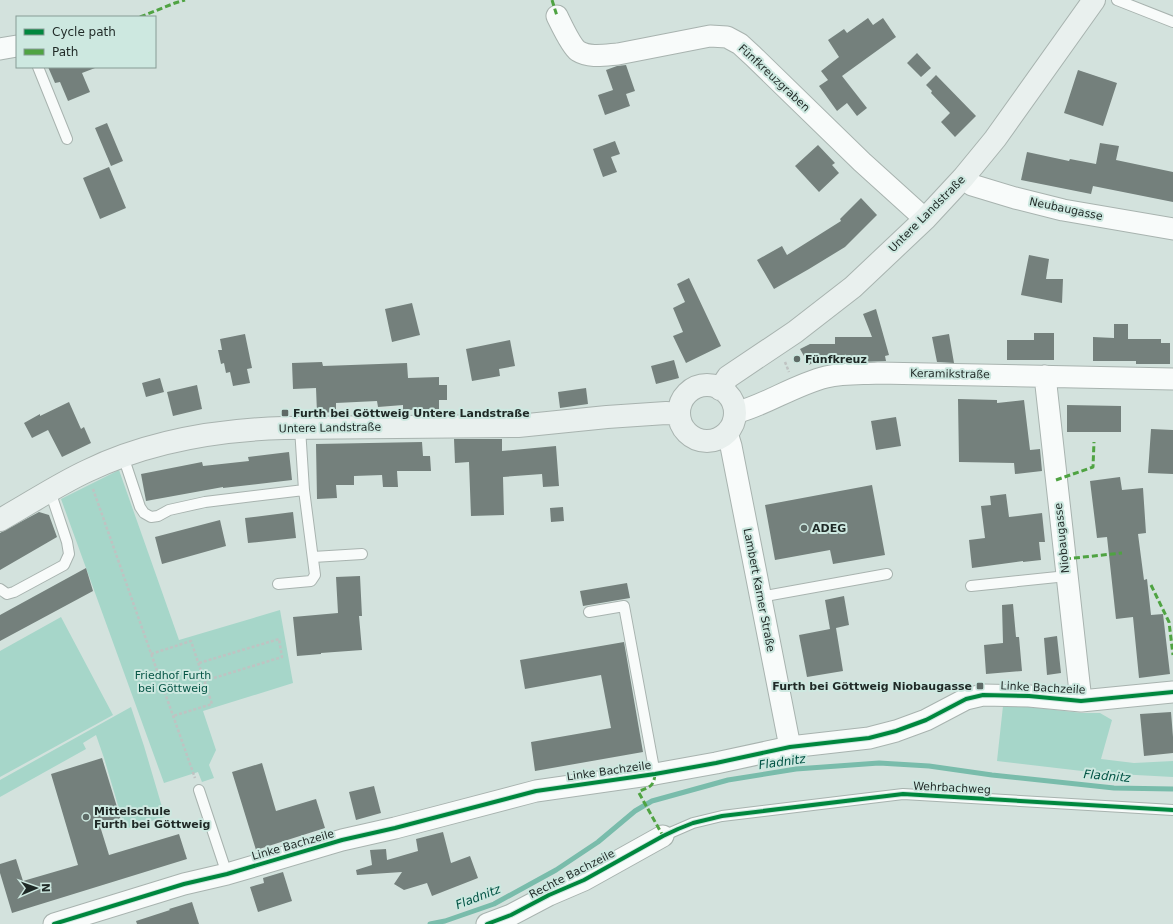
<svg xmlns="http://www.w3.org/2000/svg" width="1173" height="924" font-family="'DejaVu Sans',sans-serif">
	<rect width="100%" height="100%" fill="#d3e2dd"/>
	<path fill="#a6d6c9" d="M119 470 179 640 280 610 293 683 203 711 216 750 209 765 214 778 202 782 198 772 164 783 61 499Z
		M61 617 113 715 0 777V651Z
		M1003 706 1029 707 1082 713H1100L1112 720 1101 759 1134 763 1173 761V777L1099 773 997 761Z
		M131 707 144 746 165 817 125 829 104 758 96 735 83 743 86 749 0 797V780Z"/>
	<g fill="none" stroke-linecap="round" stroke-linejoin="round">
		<path stroke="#79bcab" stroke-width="5" d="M430 924 445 921 494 904 556 870 598 842 635 811 652 801 728 780 796 769 879 763 929 766 992 775 1114 788 1173 789"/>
	</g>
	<path fill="#74807c" d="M868 18 873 25 883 18 896 37 842 76 867 108 857 116 847 103 837 111 819 86 828 80 821 71 839 57 828 40 844 29 847 33Z
		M917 53 931 68 921 77 907 63Z
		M626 65 635 91 626 94 630 106 605 115 598 95 613 90 606 70 617 66Z
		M48 67H94L95 68 82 73 90 92 68 101 60 82 55 83Z
		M1078 70 1117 83 1103 126 1064 113Z
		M936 75 976 116 955 137 941 122 950 113 931 93 932 91 926 85Z
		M107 123 123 161 111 166 95 128Z
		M615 141 620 154 611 157 617 172 603 177 593 149Z
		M1100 143 1119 146 1116 160 1173 172V202L1093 186 1091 194 1021 180 1027 152 1069 161 1070 159 1096 164Z
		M818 145 835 163 832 165 839 173 819 192 795 166Z
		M109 167 126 208 100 219 83 178Z
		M861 198 877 215 845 247 809 269 774 289 757 260 782 246 787 255 841 221 840 219Z
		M1029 255 1049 259 1046 279H1063L1062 303 1021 295Z
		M689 278 721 346 686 363 673 336 683 332 673 308 685 302 677 284Z
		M412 303 420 335 392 342 385 309Z
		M876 309 889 355 885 356 886 361 835 363V361L817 360 809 365 800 349 810 344H835V337H872L863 314Z
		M1114 324H1128V339H1161V343H1170V364H1136V361H1093V337L1114 338Z
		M1034 333H1054V360H1007V340H1034Z
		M245 334 252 368 247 369 250 383 233 386 230 372 226 373 224 363 221 364 218 350H222L220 339Z
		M949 334 954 363 937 362 932 337Z
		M510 340 515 366 499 369 500 376 472 381 466 349Z
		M674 360 679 378 656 384 651 366Z
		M322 362 323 366 407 363 408 378 439 377V385H447V400H439V409L403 410V405L378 407 377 401 336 403V412L317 413 316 388 293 389 292 363Z
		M160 378 164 392 146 397 142 383Z
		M197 385 202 409 173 416 167 392Z
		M586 388 588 404 560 408 558 392Z
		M958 399 997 400V403L1024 400 1030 450 1040 449 1042 471 1015 474 1014 463 959 462Z
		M69 402 81 429 84 427 91 443 62 457 48 430 32 438 24 423 40 414V416Z
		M1067 405 1121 406V432H1067Z
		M896 417 901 446 876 450 871 421Z
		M1151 429 1173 430V474L1148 473Z
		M454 439H502V451L556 446 559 486 543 487 542 474 503 477 504 515 471 516 469 462 455 463Z
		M422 442 423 456H430L431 471H397L398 487H383L382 475 354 476V485H336L337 498 317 499 316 444Z
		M289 452 292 480 223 488V487L146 501 141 474 202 462 203 466 249 461 248 457Z
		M1120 477 1122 490 1143 488 1146 533 1138 534 1144 580 1147 579 1151 615 1163 614 1170 674 1139 678 1133 617 1116 619 1107 537 1097 538 1090 481Z
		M872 485 885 555 833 564 830 550 775 560 765 505Z
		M1006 494 1009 517 1042 513 1045 542H1039L1041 560 1023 562V561L972 568 969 540 985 538 981 506 991 505 990 496Z
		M563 507 564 521 551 522 550 508Z
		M39 512 49 515 57 537 0 570V533Z
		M293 512 296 538 248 543 245 518Z
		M220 520 226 546 162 564 155 537Z
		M86 568 93 591 0 641V615Z
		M360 576 362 616H359L362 650 321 653V654L297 656 293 617 338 613 336 577Z
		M627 583 630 598 583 606 580 591Z
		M844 596 849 625 836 628 843 671 807 677 799 635 830 629 825 600Z
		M1013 604 1016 637H1019L1022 671 986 674 984 645 1003 643 1002 605Z
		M1057 636 1061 673 1047 675 1044 638Z
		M624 642 643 752 535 771 531 742 611 728 601 675 525 689 520 660Z
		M1171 712 1173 737V753L1144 756 1140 714Z
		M102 758 121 820 100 826 109 855 179 834 187 859 12 913 0 873V864L16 859 23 881 78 865 51 774Z
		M262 763 276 811 316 799 325 828 256 850 232 772Z
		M374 786 381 813 356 820 349 792Z
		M443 832 451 863 470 856 478 878 432 896 427 883 404 890 394 884 402 872 357 875 356 870 372 865 370 850 386 849 387 860 418 851 416 839Z
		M283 872 292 901 258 912 250 887 264 883 263 878Z
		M192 902 199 924H137L136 921 170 910 169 909Z"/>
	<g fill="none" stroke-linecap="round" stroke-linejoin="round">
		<defs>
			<path id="lane" d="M1117 0 1173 22
				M38 67 67 139
				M123 456 140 507 144 513 151 517 158 516 169 510 205 502 304 490 300 428
				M313 557 362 554
				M278 584 311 581 315 575 304 490
				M971 586 1067 576
				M0 589 7 594 14 592 64 565 69 554 67 542 50 491
				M760 597 887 574
				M589 612 624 606 655 774
				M199 790 227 874
				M663 836 693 823 722 816 903 794 1173 810"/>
			<path id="street" d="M557 16C561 24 571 46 578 51 589 58 605 55 618 54L710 36 727 37 740 44 753 56 862 162 925 219
				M0 49 17 46
				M963 178 972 185 1015 198 1063 210 1173 229
				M1045 376 1081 701
				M735 413C766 405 794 385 826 377 843 373 861 374 878 373L1173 379
				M727 433 731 446 790 747
				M54 924 184 884 227 874 342 840 395 828 536 791 655 774 716 763 790 747 869 738 896 731 926 720 966 699 983 695 1029 696 1081 701 1173 692
				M487 924 511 915 549 895 584 880 663 836"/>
			<path id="secondary" d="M679 413a28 28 0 1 1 56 0a28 28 0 1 1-56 0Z
				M720 389 728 377 795 332 853 287 925 219 963 178 995 139 1094 0
				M0 520C29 504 57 485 87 471 149 441 216 430 284 428L518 426 607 417 666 413 679 414"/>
		</defs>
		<use href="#lane" stroke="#a8b3af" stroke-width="12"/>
		<use href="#street" stroke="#a8b3af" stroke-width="23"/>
		<use href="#secondary" stroke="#a8b3af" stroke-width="24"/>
		<path stroke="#bfc3c2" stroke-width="2.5" stroke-dasharray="3 2" stroke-linecap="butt" d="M785 362 789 372
			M93 489 195 778
			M151 654 191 641 212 704 173 716
			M199 663 279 639 282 657 204 681"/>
		<use href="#lane" stroke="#f8fbfa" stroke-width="10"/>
		<use href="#street" stroke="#f8fbfa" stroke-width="21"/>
		<use href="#secondary" stroke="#e9f0ee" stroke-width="22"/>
		<path stroke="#4fa342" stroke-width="3" stroke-dasharray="6 3" stroke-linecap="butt" d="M552 0 557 16
			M140 17 175 3 185 0
			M1056 480 1093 467 1094 442
			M1065 559 1122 553
			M1151 585 1169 622 1173 655
			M655 774C654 786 650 787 640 791L639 793 663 836"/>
		<defs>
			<path id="cycleway" d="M54 924 184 884 227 874 342 840 395 828 536 791 655 774 716 763 790 747 869 738 896 731 926 720 966 699 983 695 1029 696 1081 701 1173 692
				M487 924 511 915 549 895 584 880 663 836 678 829 693 823 722 816 903 794 1173 810"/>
		</defs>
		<use href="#cycleway" stroke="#cde8e0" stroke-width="6"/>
		<use href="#cycleway" stroke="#00873e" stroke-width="4"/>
	</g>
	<g fill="#5e6a66" stroke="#cde8e0" stroke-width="1.5">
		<circle cx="797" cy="359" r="4"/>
		<rect x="281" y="409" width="8" height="8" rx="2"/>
		<circle cx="804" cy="528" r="4"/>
		<rect x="976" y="682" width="8" height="8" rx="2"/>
		<circle cx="86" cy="817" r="4"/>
	</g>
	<g text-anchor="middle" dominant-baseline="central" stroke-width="4" stroke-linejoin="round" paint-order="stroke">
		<g font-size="11" fill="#1f2926" stroke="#cde8e0">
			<text transform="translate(774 78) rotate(43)">Fünfkreuzgraben</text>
			<text transform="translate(1066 209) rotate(12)">Neubaugasse</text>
			<text transform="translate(927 214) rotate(-45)">Untere Landstraße</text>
			<text transform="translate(950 374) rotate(1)">Keramikstraße</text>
			<text transform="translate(330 428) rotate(-1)">Untere Landstraße</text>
			<text transform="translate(1062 538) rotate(-96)">Niobaugasse</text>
			<text transform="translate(759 590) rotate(79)">Lambert Karner Straße</text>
			<text transform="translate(1043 688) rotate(3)">Linke Bachzeile</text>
			<text transform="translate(609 771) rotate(-8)">Linke Bachzeile</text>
			<text transform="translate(952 788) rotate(3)">Wehrbachweg</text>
			<text transform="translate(293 845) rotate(-16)">Linke Bachzeile</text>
			<text transform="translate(572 874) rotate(-27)">Rechte Bachzeile</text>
		</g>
		<g font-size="11" font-weight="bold" fill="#1f2926" stroke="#cde8e0" text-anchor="start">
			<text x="805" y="359">Fünfkreuz</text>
			<text x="293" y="413">Furth bei Göttweig Untere Landstraße</text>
			<text x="812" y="528">ADEG</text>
			<text x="972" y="686" text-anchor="end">Furth bei Göttweig Niobaugasse</text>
			<text x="94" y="811">Mittelschule<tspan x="94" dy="13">Furth bei Göttweig</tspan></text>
		</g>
		<g font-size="11" fill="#075647" stroke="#cde8e0">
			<text x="173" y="675">Friedhof Furth<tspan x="173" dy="13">bei Göttweig</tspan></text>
		</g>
		<g font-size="12" font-style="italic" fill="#005243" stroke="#cde8e0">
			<text transform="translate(782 762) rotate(-8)">Fladnitz</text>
			<text transform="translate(1107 776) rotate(5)">Fladnitz</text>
			<text transform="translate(478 897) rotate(-21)">Fladnitz</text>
		</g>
	</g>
	<rect x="16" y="16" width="140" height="52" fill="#cde8e0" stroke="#879c96"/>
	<rect x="24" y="29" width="20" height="6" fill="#00873e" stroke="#879c96"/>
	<text x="52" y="36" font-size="12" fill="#1f2926">Cycle path</text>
	<rect x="24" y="49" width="20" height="6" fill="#4fa342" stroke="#879c96"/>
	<text x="52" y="56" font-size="12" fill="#1f2926">Path</text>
	<g transform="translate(36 888) rotate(88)" stroke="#cde8e0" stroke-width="3" paint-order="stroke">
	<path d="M0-3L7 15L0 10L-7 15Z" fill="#1f2926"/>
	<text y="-6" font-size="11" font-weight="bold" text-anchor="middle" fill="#1f2926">N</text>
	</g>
</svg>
